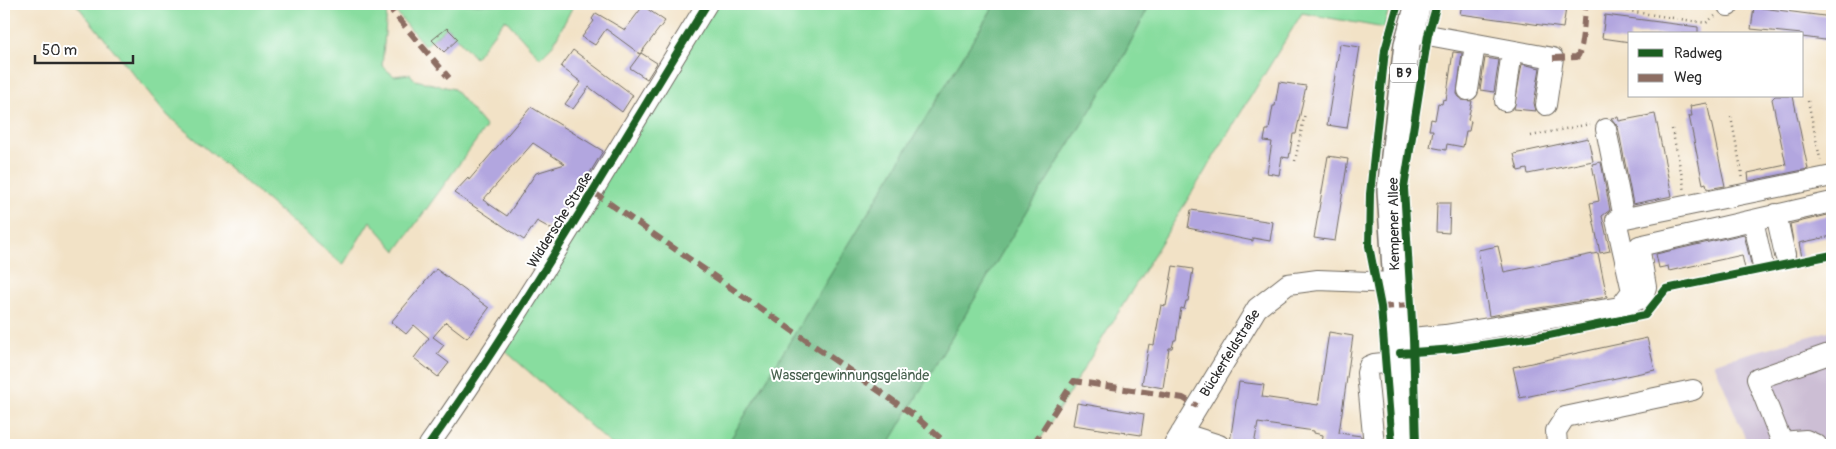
<svg xmlns="http://www.w3.org/2000/svg" width="1836" height="449" font-family="Pangolin,sans-serif">
	<rect width="100%" height="100%" fill="#fff"/>
	<filter id="ink" filterUnits="userSpaceOnUse"><feTurbulence type="fractalNoise" baseFrequency=".02" numOctaves="2"/><feDisplacementMap in="SourceGraphic" scale="10" xChannelSelector="R" yChannelSelector="G"/><feConvolveMatrix kernelMatrix="1 2 1 2 8 2 1 2 1" color-interpolation-filters="sRGB"/></filter>
	<filter id="wash" filterUnits="userSpaceOnUse"><feTurbulence type="fractalNoise" baseFrequency=".0096" numOctaves="4" result="noise"/><feDisplacementMap in="SourceGraphic" scale="20" xChannelSelector="R" yChannelSelector="G"/><feGaussianBlur stdDeviation="1.12" result="paint"/><feColorMatrix in="noise" values="0 0 0 0 0 0 0 0 0 0 0 0 0 0 0 0 0 1.4 0 .05"/><feComposite in="paint" operator="in"/></filter>
	<g filter="url(#wash)">
		<rect width="100%" height="100%" fill="#f2e2c6"/>
		<path fill="#ccbed4" d="M1832 330V445H1748L1714 363Z"/>
		<path fill="#88dd9f" stroke="#5a8465" d="M76 4H381L387 11 382 66 394 76 410 74 415 80 454 89 486 127 396 251 370 221 343 265 168 116Z
			M389 4H574L553 45 540 58 505 19 475 58 447 27 425 46Z
			M713 4H995L727 445H612L502 348Z
			M1150 4H1390L1384 28 1302 13 1037 445H888L1006 246 1121 61Z"/>
		<path fill="#6ebc86" stroke="#4c7458" d="M995 4H1150L1121 61 1006 246 888 445H727Z"/>
		<g id="blocks">
			<path fill="#b2a6df" fill-rule="evenodd" d="M1462 4H1538L1566 8 1563 28 1460 14Z
				M643 6 665 21 640 54 606 29 595 45 582 37 594 21 592 19 596 13 625 30Z
				M1754 7 1832 17V41L1802 37V34L1751 29Z
				M1605 15 1698 27V34H1630V42L1602 38Z
				M447 28 458 39 444 52 432 40Z
				M1340 44 1360 47 1347 128 1327 125Z
				M573 50 633 95 622 112 589 87 573 109 565 104 581 82 561 67Z
				M1453 52 1462 53 1457 94 1461 100 1472 101 1468 120 1471 121 1469 131H1466L1463 147 1447 144 1446 150 1430 147 1433 130H1429L1431 119 1435 120 1438 103 1442 104 1443 99 1446 100Z
				M641 53 657 63 647 79 630 68Z
				M1485 58 1499 60 1494 92 1480 90Z
				M1522 64 1540 68 1534 103 1536 111 1514 109Z
				M1279 82 1306 86 1296 134H1293L1289 158 1282 157 1279 175 1267 173 1272 142 1264 141 1266 130H1269L1273 106H1275Z
				M1775 96H1793L1808 169 1749 181 1748 173 1786 165 1772 99Z
				M1707 103 1725 186 1707 189 1706 183 1703 184 1689 116H1692L1690 106Z
				M531 107 603 151 555 231 537 221 524 240 454 193 468 178 469 180ZM533 143 565 164 536 173 507 216 483 200Z
				M1655 114 1672 196 1633 204 1618 127 1611 118 1618 117 1619 121Z
				M1588 138 1593 161 1528 174 1527 169 1518 171 1514 154Z
				M1328 156 1348 159 1335 241 1314 238Z
				M1601 162 1610 210 1602 216 1610 251 1600 253 1590 203 1599 201 1592 164Z
				M1437 203H1450L1449 233 1436 232Z
				M1191 210 1273 222 1270 241 1253 238V241L1188 228Z
				M1832 214V236L1799 243 1802 257 1796 258 1790 224Z
				M1744 234 1752 268 1745 269 1742 255 1669 271 1668 266 1659 268 1656 254Z
				M1498 246 1504 272 1598 253 1607 297 1489 316 1478 250Z
				M1173 266 1193 269 1188 301H1186L1184 309 1181 308 1176 340H1174L1172 348H1169L1163 388 1142 384 1149 344 1154 345 1161 305 1166 306Z
				M436 269 489 308 467 338 446 322 433 337 444 345 437 354 449 363 438 377 414 358 429 338 414 325 406 334 391 322Z
				M1329 332 1353 336 1339 433 1361 436 1362 445H1322L1323 435 1314 433V431L1258 423 1254 445 1230 442 1239 382 1264 385 1262 397 1318 405Z
				M1647 338 1655 370 1520 398 1513 367Z
				M1077 403 1144 414 1141 435 1073 425Z"/>
		</g>
	</g>
	<g filter="url(#ink)">
		<use href="#blocks" fill-opacity="0" stroke="#716b61" stroke-width="1"/>
		<g fill="none" stroke-linecap="round" stroke-linejoin="round">
			<defs>
				<path id="minor" d="M1728 6 1729 4
					M1410 34 1428 35 1553 58 1546 105
					M1468 90 1475 45
					M1505 101 1512 51
					M1606 129 1624 218
					M1776 214 1785 255
					M1753 220 1762 261
					M1620 307 1632 291 1616 220 1832 176
					M1399 339 1445 335 1620 307 1642 298 1646 287 1639 246 1832 202
					M1181 433 1219 445
					M1781 442 1806 440 1817 445
					M429 445C529 303 616 151 707 4
					M1174 445 1257 308 1288 284 1318 280 1395 283
					M1374 445 1367 373 1369 366 1374 364 1401 361
					M1557 445 1556 431 1565 417 1693 390
					M1783 445 1757 379 1832 353"/>
				<path id="major" d="M1406 445 1390 190 1407 44 1418 4"/>
			</defs>
			<use href="#minor" stroke="#716b61" stroke-width="22"/>
			<use href="#major" stroke="#716b61" stroke-width="28"/>
			<path stroke="#716b61" stroke-width="2.5" stroke-dasharray="1 4" stroke-linecap="butt" d="M1583 4 1706 23 1715 16
				M1808 101 1821 163
				M1731 117 1743 179
				M1672 129 1685 191
				M1531 136 1590 124
				M1295 161 1305 113"/>
			<use href="#minor" stroke="#fff" stroke-width="20"/>
			<use href="#major" stroke="#fff" stroke-width="25"/>
			<path stroke="#8d6e63" stroke-width="6" stroke-dasharray="12 6" stroke-linecap="butt" d="M386 4 449 78
				M1553 58 1577 57C1584 48 1583 18 1586 4
				M593 192 915 416 948 445
				M1381 307 1410 305
				M1033 445 1074 381 1183 398 1197 406"/>
			<defs>
				<path id="cycleway" d="M1400 353 1455 349 1549 335 1645 315 1666 289 1832 255
					M429 445C529 303 616 151 707 4
					M1392 445 1381 307 1369 246 1370 194 1385 50 1398 4
					M1416 445 1413 338 1404 188 1428 35 1437 4"/>
			</defs>
			<use href="#cycleway" stroke="#fff" stroke-width="11"/>
			<use href="#cycleway" stroke="#1b5e20" stroke-width="8"/>
		</g>
	</g>
	<g text-anchor="middle" dominant-baseline="central" stroke-width="4" stroke-linejoin="round" paint-order="stroke">
		<rect fill="#fff" stroke="#6b6b6b" stroke-width="1" x="1390" y="63.5" width="28" height="19" rx="4"/>
		<g font-size="12" font-weight="bold" fill="#2b2b2b">
			<text x="1404" y="73">B 9</text>
		</g>
		<g font-size="14" fill="#2b2b2b" stroke="#fff">
			<text transform="translate(560 220) rotate(-58)">Widdersche Straße</text>
			<text transform="translate(1394 224) rotate(-91)">Kempener Allee</text>
			<text transform="translate(1230 353) rotate(-58)">Bückerfeldstraße</text>
		</g>
		<g font-size="14" fill="#47604e" stroke="#fff">
			<text x="850" y="375">Wassergewinnungsgelände</text>
		</g>
	</g>
	<rect width="1836" height="449" fill="none" stroke="#fff" stroke-width="20"/>
	<rect x="1628" y="32" width="175" height="65" fill="#ffffff" stroke="#aaaaaa"/>
	<rect x="1638" y="49" width="25" height="8" fill="#1b5e20" stroke="#aaaaaa"/>
	<text x="1674" y="58" font-size="15" fill="#2b2b2b">Radweg</text>
	<rect x="1638" y="74" width="25" height="8" fill="#8d6e63" stroke="#aaaaaa"/>
	<text x="1674" y="82" font-size="15" fill="#2b2b2b">Weg</text>
	<path d="M35 55v8h98v-8" fill="none" stroke="#2b2b2b" stroke-width="2.5"/>
	<text x="42" y="55" font-size="15" fill="#2b2b2b" stroke="#ffffff" stroke-width="4" paint-order="stroke">50 m</text>
</svg>
